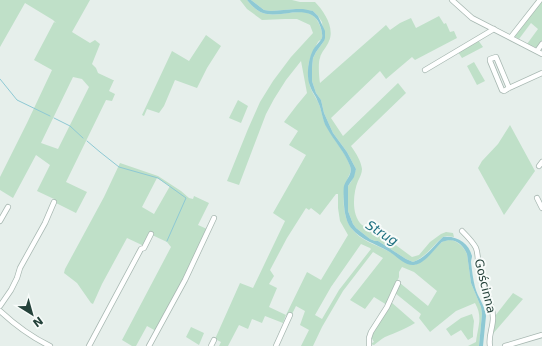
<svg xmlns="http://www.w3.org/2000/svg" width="542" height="346" font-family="'DejaVu Sans',sans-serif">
	<rect width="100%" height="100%" fill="#e6efeb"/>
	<path fill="#bfe0c8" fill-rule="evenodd" d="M0 0H90L72 32 90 43 95 40 100 44 92 64 96 68 98 73 113 80H114L109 91 115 94 112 101 106 100 66 182 87 192 76 213 56 203 54 199 37 191 50 165 36 155 13 198 0 190V177L27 123 52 70 34 60 54 22 56 23 53 20 25 3 0 47ZM73 77 82 79 89 87 58 149 41 143Z
		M240 0H247C251 5 257 11 263 13 279 19 307 3 317 20 320 25 323 32 322 38 320 42 320 39 318 42 315 47 311 56 309 62 308 67 308 74 309 80 309 88 314 94 318 102 322 110 322 119 327 127 334 141 345 151 350 166 352 172 349 175 347 180 342 194 342 217 352 229 360 240 376 245 388 251 397 255 406 260 414 265 427 261 432 250 441 243 452 235 463 245 467 254L471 283 481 307 482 314 479 346H468L476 342C478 326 483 317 475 303L456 311 430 332 419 318 421 314 395 293 400 283 428 306 437 291 414 272 402 267 399 272V277L387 305 374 297 365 309 350 300 383 258 373 252 343 291 322 327 313 346H301L309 330 300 325 305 311 296 306 291 316 286 315 283 323 265 316 262 323 252 319 248 329 239 325 228 346H219L221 342 215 339 240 283 253 288 285 221 273 213 306 155 289 145 298 131 284 122 297 105 307 93 301 61 286 80 274 99 266 114 239 185 227 181 248 129 260 102 273 81 291 57 313 33 310 25 297 19H285L262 20 247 9ZM336 194H338V208L340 221 348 235 321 280 307 272 286 315 269 307 277 288 269 284 274 276 270 270 287 238 306 208 309 210 311 208 320 215ZM361 244 370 248 371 249 339 290 322 319 315 315 331 287Z
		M251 0H292L300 2H315C324 11 335 28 329 41 327 47 321 52 320 58 318 62 319 77 320 83L386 25 390 30 400 23 411 18 416 28 439 16 444 24 446 23 450 32 454 31 457 38 415 60 412 57 386 79 380 71 331 118 343 136 398 83 406 93 351 146C356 153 361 161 362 169 362 173 360 177 358 181 353 193 351 215 362 225L389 240 412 257 419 255 430 242 441 234 446 232 453 233 454 237 447 236 443 237C433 245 426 257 413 262L406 259 378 241H375L370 239 356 228 353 224 348 211V186L351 182 356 169 347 152 333 133 324 113 321 100 316 93 312 81V68L313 58 316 52 324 41 322 22 318 16 313 11 296 9 271 11 264 10Z
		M542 0V41L537 48 527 44 538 29 531 23 519 39 514 36Z
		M206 35 221 46 207 68 197 88 175 80 164 106 159 113 147 109 144 116 142 115 172 51 189 61Z
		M478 40 483 47 462 58 458 52Z
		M474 62 485 81 477 85 467 66Z
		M238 100 248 106 241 123 229 118Z
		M510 125 535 171 504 215 478 168 482 161 498 144Z
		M120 163 158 176 181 191 189 198 193 199 194 196 209 203 198 225 207 229 190 268 156 331 147 326 136 346H132L122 340 171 247 167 242 150 234 144 246 127 238 102 284 93 304 91 303 77 283 64 273 65 269 104 197ZM157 178 170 186 154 214 142 207Z
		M513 293 523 299 491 336 495 316Z
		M391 302 415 323C403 330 397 332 385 337 381 339 378 342 374 345L370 344 374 342 371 337 372 332Z
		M472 314 474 321 473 331V337L468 340 461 330 451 336 446 329 461 318Z
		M191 327 204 333 199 345 186 337Z"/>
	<path fill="#8ec9d4" d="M247 0H251L264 10 271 11 296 9H303L313 11 318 16 325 31V38L324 41 316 52 313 58 312 68V81L316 93 321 100 324 113 333 133 347 152 356 169 354 177 348 186V211L353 224 356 228 370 239 375 241H378L406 259 413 262C426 258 434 245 443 237 456 235 469 243 472 256 472 258 471 260 471 262 472 271 473 279 475 287 478 298 485 305 486 316L483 346H479L482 314 481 307 471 283 467 254C462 243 454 237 442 242 434 249 425 264 414 265 404 266 396 255 388 251 376 244 361 240 352 229 348 225 346 218 345 213 344 209 343 190 344 186 346 179 353 174 350 166 345 152 334 141 327 128 322 120 322 110 318 102 316 96 312 92 310 86 306 75 308 60 313 50 315 46 320 42 322 38 323 32 320 25 318 21 307 3 279 19 263 13 257 11 251 5 247 0Z"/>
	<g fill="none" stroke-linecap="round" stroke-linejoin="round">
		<path stroke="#8ec9d4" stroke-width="1" d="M0 79 17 100 50 116
			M54 118 70 126 83 138
			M87 141 100 152 119 167 158 178 186 198 167 241"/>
		<defs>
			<path id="minor" d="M452 0 472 18 542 54
				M511 37 540 0
				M537 51 542 44
				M425 70 494 29
				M509 88 504 91 502 90 490 61V59L496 57 509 88 542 73
				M539 166 542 162
				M537 198 542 208
				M0 221 8 207
				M462 231C467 236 473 242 476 248 479 256 477 265 480 273 484 287 493 303 493 318 493 328 488 336 490 346
				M0 306 11 290 17 278 20 268 45 223 54 202
				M0 311C15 325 31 337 50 346
				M89 346 141 249 144 248 151 234
				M149 346 185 280 214 218
				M211 346 214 340
				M276 346 290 315
				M369 346V338L371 332 387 307 398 283
				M505 346 542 335"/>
		</defs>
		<use href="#minor" stroke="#a8b8b2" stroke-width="6"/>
		<use href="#minor" stroke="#fff" stroke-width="4.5"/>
	</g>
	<g text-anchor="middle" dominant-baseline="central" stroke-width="4" stroke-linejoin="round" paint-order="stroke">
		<g font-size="12" fill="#24423a" stroke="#f7fbf9">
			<text transform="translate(485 286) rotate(76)">Gościnna</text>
		</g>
		<g font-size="13" font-style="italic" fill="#1c6f80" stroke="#f7fbf9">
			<text transform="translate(382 233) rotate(32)">Strug</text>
		</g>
	</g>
	<g transform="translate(32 314) rotate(143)" stroke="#f7fbf9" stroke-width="3" paint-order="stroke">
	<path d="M0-3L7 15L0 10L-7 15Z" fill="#24423a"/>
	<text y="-6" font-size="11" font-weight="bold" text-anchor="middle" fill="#24423a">N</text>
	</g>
</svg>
